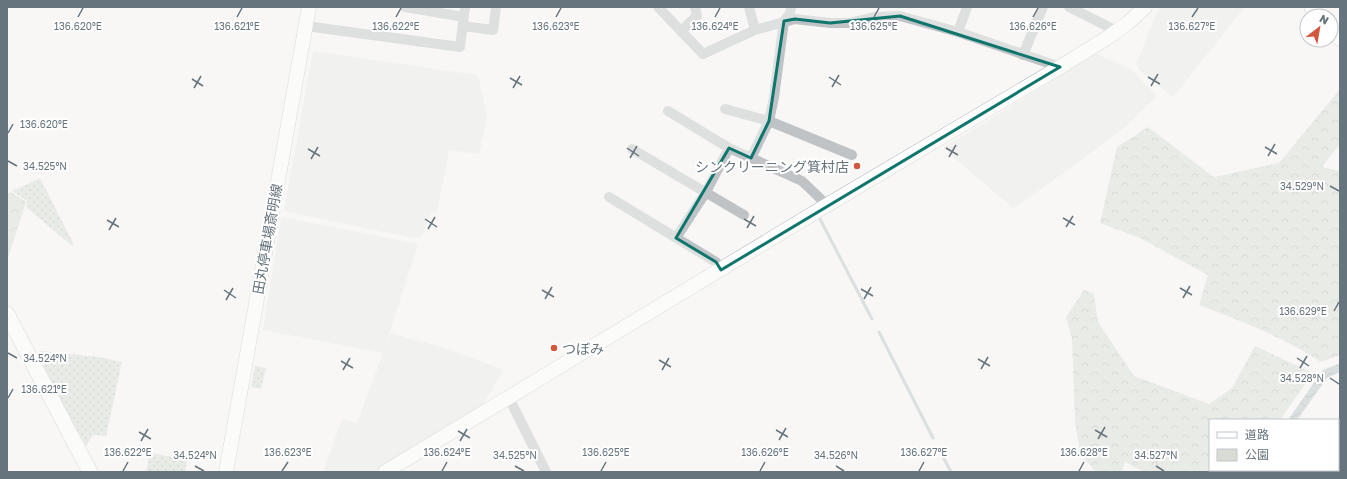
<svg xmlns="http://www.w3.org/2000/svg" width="1347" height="479" font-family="'Golos Text','Noto Sans JP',sans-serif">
	<defs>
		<pattern id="green-dots" width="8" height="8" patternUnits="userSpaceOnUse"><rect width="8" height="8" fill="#d8dcd5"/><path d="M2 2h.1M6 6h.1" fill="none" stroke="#b3b7b2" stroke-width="1.8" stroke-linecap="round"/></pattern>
		<pattern id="forest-crowns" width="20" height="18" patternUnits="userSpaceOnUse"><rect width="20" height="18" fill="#d8dcd5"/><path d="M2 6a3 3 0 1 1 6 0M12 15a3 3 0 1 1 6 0" fill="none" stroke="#b3b7b2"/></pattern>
		<pattern id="water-waves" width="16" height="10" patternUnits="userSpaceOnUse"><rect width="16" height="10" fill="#b6c1c5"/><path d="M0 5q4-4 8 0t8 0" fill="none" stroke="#98a1a5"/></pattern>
	</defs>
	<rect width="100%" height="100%" fill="#f8f7f5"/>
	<path fill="#e8e9e8" d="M1159 7H1245L1173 97 1138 69 1137 62Z
		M313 51 478 75 487 117 479 154 449 150 437 213 431 212 422 237 414 238 284 211Z
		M1096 54 1131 69 1157 96 1123 129 1014 209 943 148Z
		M281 217 418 244 386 344 391 333 448 349 501 369 502 373 481 407 373 472H323L342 419 357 423 383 353 263 330Z"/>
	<path fill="url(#green-dots)" d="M40 178 74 245H71L26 207 27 201 12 191Z
		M41 351 99 357 122 362 106 436 93 435 86 446 72 421 37 353Z
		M255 366 266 368 261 389 251 387Z
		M149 453 180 458 183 456 187 461 185 472H146Z"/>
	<path fill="url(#forest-crowns)" d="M1340 89V144L1322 167 1340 171V355L1321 362C1283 337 1241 321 1199 305L1208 275 1142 239 1100 223 1117 147 1148 127 1214 177 1279 163Z
		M11 192 26 202 7 261V194Z
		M1084 290 1094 294 1098 322 1134 376 1209 404 1232 388 1255 346 1313 373 1280 420H1210V470H1245L1243 472H1144L1125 462 1122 472H1095L1080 453 1075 421 1072 339 1066 317Z"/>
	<path fill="url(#water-waves)" d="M1340 363V372L1327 378 1297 420H1288L1320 374 1323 370Z"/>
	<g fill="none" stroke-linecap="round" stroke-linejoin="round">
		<path stroke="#b6c1c5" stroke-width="3" d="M820 219 872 319
			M879 332 933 438
			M940 451 951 472"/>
		<defs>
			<path id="secondary" d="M1311 7 1319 16
				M1331 30 1340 39
				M226 472 309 7
				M385 472 827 205 1060 67 1107 38 1128 23 1145 7"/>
			<path id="primary" d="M7 314 90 472"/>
		</defs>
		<use href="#secondary" stroke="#b2b7bb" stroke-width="15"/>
		<use href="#primary" stroke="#b3b7ba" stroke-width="16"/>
		<path stroke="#bfc3c6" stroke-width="10" d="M405 7 464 17
			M658 7 681 31 697 16 695 7
			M749 7 755 30
			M1069 7 1117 31
			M306 26 460 47 465 7
			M463 26 493 30 496 7
			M681 31 703 54 755 30 795 19 830 23H849L874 17 900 16 958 32 1060 67
			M958 32 967 7
			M1023 55 1043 7
			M725 109 769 121 852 155
			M668 111 729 148 802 181 827 205
			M632 149 744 215
			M751 158 769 121 774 97 784 21 790 14 791 7
			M609 197 716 262 721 270
			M676 238 706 192 729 148
			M509 398 546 472"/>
		<use href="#secondary" stroke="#fff" stroke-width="14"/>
		<use href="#primary" stroke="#fff" stroke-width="15"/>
	</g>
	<path d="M0 0H1347V479H0ZM900 16 1060 67 721 270 716 262 676 238 729 148 751 158 769 121 784 21 795 19 830 23Z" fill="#f8f7f5" fill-opacity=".55" fill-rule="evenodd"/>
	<path fill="none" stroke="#0f766e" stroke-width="3" stroke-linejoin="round" d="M900 16 1060 67 721 270 716 262 676 238 729 148 751 158 769 121 784 21 795 19 830 23Z"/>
	<path fill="none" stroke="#66747d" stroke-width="1.5" d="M78 17 83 8M237 17 242 8M396 17 401 8M556 17 561 8M715 17 720 8M874 17 879 8M1033 17 1038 8M1192 17 1198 8M829 77 841 85M1148 77 1160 84M510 78 522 85M192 79 203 86M1151 86 1158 74M832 87 839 75M194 88 201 76M513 88 520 76M8 133 13 124M1265 147 1277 154M627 148 639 156M946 148 958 155M308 149 320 156M1268 156 1275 144M949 157 956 145M630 158 637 146M311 159 318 147M8 161 17 166M1330 186 1339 191M1063 218 1075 225M425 219 437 227M744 219 756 226M107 220 119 227M1066 227 1073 216M747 228 754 216M428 229 435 217M109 230 116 218M1180 288 1192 295M861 289 873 296M224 290 236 298M542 290 554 297M1183 298 1190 286M545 299 552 287M864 299 871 287M226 300 233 288M1334 311 1339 302M8 353 17 358M1297 358 1309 366M978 359 990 366M659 360 671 367M341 361 353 368M1300 368 1307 356M981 369 988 357M343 370 350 358M662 370 669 358M1330 378 1339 384M8 398 13 389M776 430 788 437M1095 430 1107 437M458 431 470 438M139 432 151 439M1098 439 1105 427M779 440 786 428M141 441 148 429M460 441 467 429M195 466 204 471M515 466 524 471M836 466 844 471M1156 466 1164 471M123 471 128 462M282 471 288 462M442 471 447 462M601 471 606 462M760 471 765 462M919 471 924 462M1079 471 1084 462"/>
	<g fill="#d1583c" stroke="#fff" stroke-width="1.5">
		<circle cx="857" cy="166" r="4"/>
		<circle cx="554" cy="348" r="4"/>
	</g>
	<g text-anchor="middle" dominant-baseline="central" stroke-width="4" stroke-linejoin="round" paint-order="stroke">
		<g font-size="14" fill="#66747d" stroke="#fff" text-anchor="end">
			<text x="849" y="166">シンクリーニング箕村店</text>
			<text x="562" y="348" text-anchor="start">つぼみ</text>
		</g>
		<g font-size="14" fill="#66747d" stroke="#fff">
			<text transform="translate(267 239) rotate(-80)">田丸停車場斎明線</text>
		</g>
	</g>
	<g font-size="10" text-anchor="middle" fill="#66747d" stroke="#fff" stroke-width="4" stroke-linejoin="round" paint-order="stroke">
		<text x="396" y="30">136.622°E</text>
		<text x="715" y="30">136.624°E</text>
		<text x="874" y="30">136.625°E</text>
		<text x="1033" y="30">136.626°E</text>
		<text x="1192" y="30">136.627°E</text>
		<text x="78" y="30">136.620°E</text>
		<text x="237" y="30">136.621°E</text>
		<text x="556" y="30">136.623°E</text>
		<text x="44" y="128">136.620°E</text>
		<text x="45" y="170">34.525°N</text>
		<text x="1302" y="190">34.529°N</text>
		<text x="1303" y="315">136.629°E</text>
		<text x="45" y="362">34.524°N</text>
		<text x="1302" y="382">34.528°N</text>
		<text x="44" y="393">136.621°E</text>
		<text x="128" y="456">136.622°E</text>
		<text x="288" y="456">136.623°E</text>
		<text x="447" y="456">136.624°E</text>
		<text x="606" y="456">136.625°E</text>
		<text x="765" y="456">136.626°E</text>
		<text x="924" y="456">136.627°E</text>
		<text x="1084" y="456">136.628°E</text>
		<text x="195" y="459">34.524°N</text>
		<text x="515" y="459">34.525°N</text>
		<text x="836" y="459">34.526°N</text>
		<text x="1156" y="459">34.527°N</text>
	</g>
	<rect width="1347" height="479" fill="none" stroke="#66747d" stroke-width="16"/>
	<rect x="1209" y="419" width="130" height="52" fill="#ffffff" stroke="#c2c7cb"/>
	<rect x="1217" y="432" width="20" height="6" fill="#ffffff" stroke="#c2c7cb"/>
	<text x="1245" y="439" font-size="12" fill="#66747d">道路</text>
	<rect x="1217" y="449" width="20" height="12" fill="#d8dcd5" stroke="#c2c7cb"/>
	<text x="1245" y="459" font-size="12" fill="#66747d">公園</text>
	<g transform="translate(1319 28) rotate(31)"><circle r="19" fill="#ffffff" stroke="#c2c7cb"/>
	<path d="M0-3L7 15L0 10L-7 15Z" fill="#d1583c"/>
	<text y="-6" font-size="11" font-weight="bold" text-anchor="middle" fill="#66747d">N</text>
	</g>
</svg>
